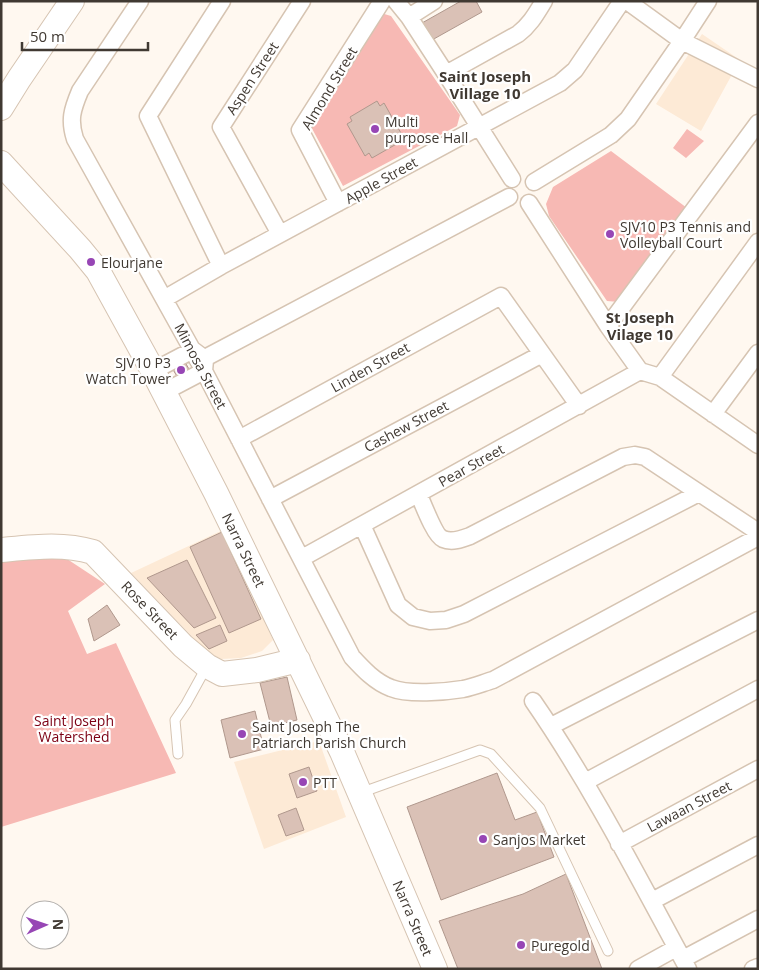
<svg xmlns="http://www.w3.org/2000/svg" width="759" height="970" font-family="'Open Sans',sans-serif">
	<rect width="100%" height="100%" fill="#fff8f0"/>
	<path fill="#fdead6" d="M702 34 740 60 701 131 656 104Z
		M225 529 273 640 262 651 241 658 221 659 207 652 131 573Z
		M319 741 346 817 264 849 234 762Z"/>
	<path fill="#f7b9b4" d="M381 13 391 16 460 115 457 126 343 186 309 123Z
		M687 129 704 141 686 158 673 148Z
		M611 151 687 208 619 302 607 301 549 216 546 204 553 187Z
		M61 555 105 584 68 611 87 654 116 643 176 773 1 827V558Z"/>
	<path fill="#dac1b6" stroke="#b0988d" d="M461 1H476L482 12 432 40 422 23Z
		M377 101 380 106 384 103 402 135 397 138 400 142 372 158 369 153 365 156 347 124 352 121 350 117Z
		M185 362 190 371 178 378 172 368Z
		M222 532 261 619 229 633 190 547Z
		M187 560 216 618 194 628 147 578Z
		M107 605 120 625 94 641 88 619Z
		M220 625 227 641 209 649 196 635Z
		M287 677 297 720 271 726 260 683Z
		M255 711 264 749 230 758 221 720Z
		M309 767 317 791 297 798 289 774Z
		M497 773 515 820 537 812 554 857 441 900 407 807Z
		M296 808 304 830 286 836 278 815Z
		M566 874 602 969H458L439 921 523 894Z"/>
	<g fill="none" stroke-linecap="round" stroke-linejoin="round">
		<defs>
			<path id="lane" d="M178 754 175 720 186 704 207 666
				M360 793 480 750 491 754 540 808 608 951"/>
			<path id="street" d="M140 1 80 91C72 110 69 120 75 139L204 371 352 657C363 669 375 682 391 688 408 695 445 692 463 689 473 687 483 683 493 680L758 537
				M396 1 409 17 446 74 512 179
				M627 1 682 41 758 79
				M409 17 434 1
				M446 74 518 34C530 25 536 14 544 1
				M534 182 611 135 628 119 682 41 708 1
				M338 203 300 130 382 1
				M529 203 608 326 640 371 660 377 758 445
				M280 234 221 127 302 1
				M221 266 148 116 222 1
				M164 299 221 266 560 83 575 70 622 1
				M608 326 758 123
				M205 358 509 197
				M153 371 193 350 201 356
				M660 377 758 242
				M164 392 204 371 205 360
				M713 414 758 353
				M239 439 501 296 579 406
				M419 495C423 504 435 536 443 539 452 543 462 539 470 536L623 457 635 455 645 457 758 532
				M270 499 542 354
				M362 525 398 605 413 617 430 621 446 620 464 614 699 493
				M302 558 640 371
				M533 701C591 785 639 879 688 969
				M551 726 758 620
				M585 782 758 689
				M619 844 758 769
				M652 901 758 845
				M683 959 758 919
				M638 969 676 948
				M753 969 758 967"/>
			<path id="secondary" d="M1 108 19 79 72 1
				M1 163 80 249 98 271 153 371 216 493 342 752 435 969
				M1 550C33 547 63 543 93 552L183 646 207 666 222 674 257 670 298 660"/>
		</defs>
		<use href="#lane" stroke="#d6c4b2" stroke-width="11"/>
		<use href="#street" stroke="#d6c4b2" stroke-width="19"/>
		<use href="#secondary" stroke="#d6c4b2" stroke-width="26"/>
		<use href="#lane" stroke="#fff" stroke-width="9"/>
		<use href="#street" stroke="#fff" stroke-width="16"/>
		<use href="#secondary" stroke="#fff" stroke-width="24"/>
	</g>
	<g fill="#9746b5" stroke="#fff" stroke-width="2">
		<circle cx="375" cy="129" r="5"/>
		<circle cx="610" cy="234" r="5"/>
		<circle cx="91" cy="262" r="5"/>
		<circle cx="181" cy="370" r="5"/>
		<circle cx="242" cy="734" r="5"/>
		<circle cx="303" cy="782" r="5"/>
		<circle cx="483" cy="839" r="5"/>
		<circle cx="521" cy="945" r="5"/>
	</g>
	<g text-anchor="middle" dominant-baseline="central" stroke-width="4.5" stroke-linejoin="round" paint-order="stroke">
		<g font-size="14" fill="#403932" stroke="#fff">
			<text transform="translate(252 78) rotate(-57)">Aspen Street</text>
			<text transform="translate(329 88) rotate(-59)">Almond Street</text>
			<text transform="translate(381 180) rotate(-29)">Apple Street</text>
			<text transform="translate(201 366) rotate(62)">Mimosa Street</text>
			<text transform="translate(370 367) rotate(-29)">Linden Street</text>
			<text transform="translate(406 426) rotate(-28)">Cashew Street</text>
			<text transform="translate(471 465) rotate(-29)">Pear Street</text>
			<text transform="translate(244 550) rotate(64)">Narra Street</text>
			<text transform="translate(150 610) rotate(46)">Rose Street</text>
			<text transform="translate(689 806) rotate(-28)">Lawaan Street</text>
			<text transform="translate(413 918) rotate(67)">Narra Street</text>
		</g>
		<g font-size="14" fill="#403932" stroke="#fff" text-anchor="start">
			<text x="385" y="121">Multi<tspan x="385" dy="16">purpose Hall</tspan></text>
			<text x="620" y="226">SJV10 P3 Tennis and<tspan x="620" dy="16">Volleyball Court</tspan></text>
			<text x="101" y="262">Elourjane</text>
			<text x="171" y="362" text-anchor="end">SJV10 P3<tspan x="171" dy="16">Watch Tower</tspan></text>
			<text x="252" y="726">Saint Joseph The<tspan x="252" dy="16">Patriarch Parish Church</tspan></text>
			<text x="313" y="782">PTT</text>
			<text x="493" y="839">Sanjos Market</text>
			<text x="531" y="945">Puregold</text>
		</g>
		<g font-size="14" fill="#7c0014" stroke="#fff">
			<text x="74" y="720">Saint Joseph<tspan x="74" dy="16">Watershed</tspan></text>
		</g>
		<g font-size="15" font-weight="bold" fill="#403932" stroke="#fff">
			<text x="485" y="76">Saint Joseph<tspan x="485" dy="17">Village 10</tspan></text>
			<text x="640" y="317">St Joseph<tspan x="640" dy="17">Vilage 10</tspan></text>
		</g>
	</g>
	<rect width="759" height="970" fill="none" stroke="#403932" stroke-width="5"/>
	<g transform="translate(45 925) rotate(88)"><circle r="24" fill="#ffffff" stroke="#b3b0ad"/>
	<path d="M0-4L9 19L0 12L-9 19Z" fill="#9746b5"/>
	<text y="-8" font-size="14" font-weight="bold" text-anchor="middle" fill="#403932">N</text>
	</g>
	<path d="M22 42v8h126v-8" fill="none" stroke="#403932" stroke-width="2.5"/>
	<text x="30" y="42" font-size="15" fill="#403932" stroke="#ffffff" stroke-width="4" paint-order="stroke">50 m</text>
</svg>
